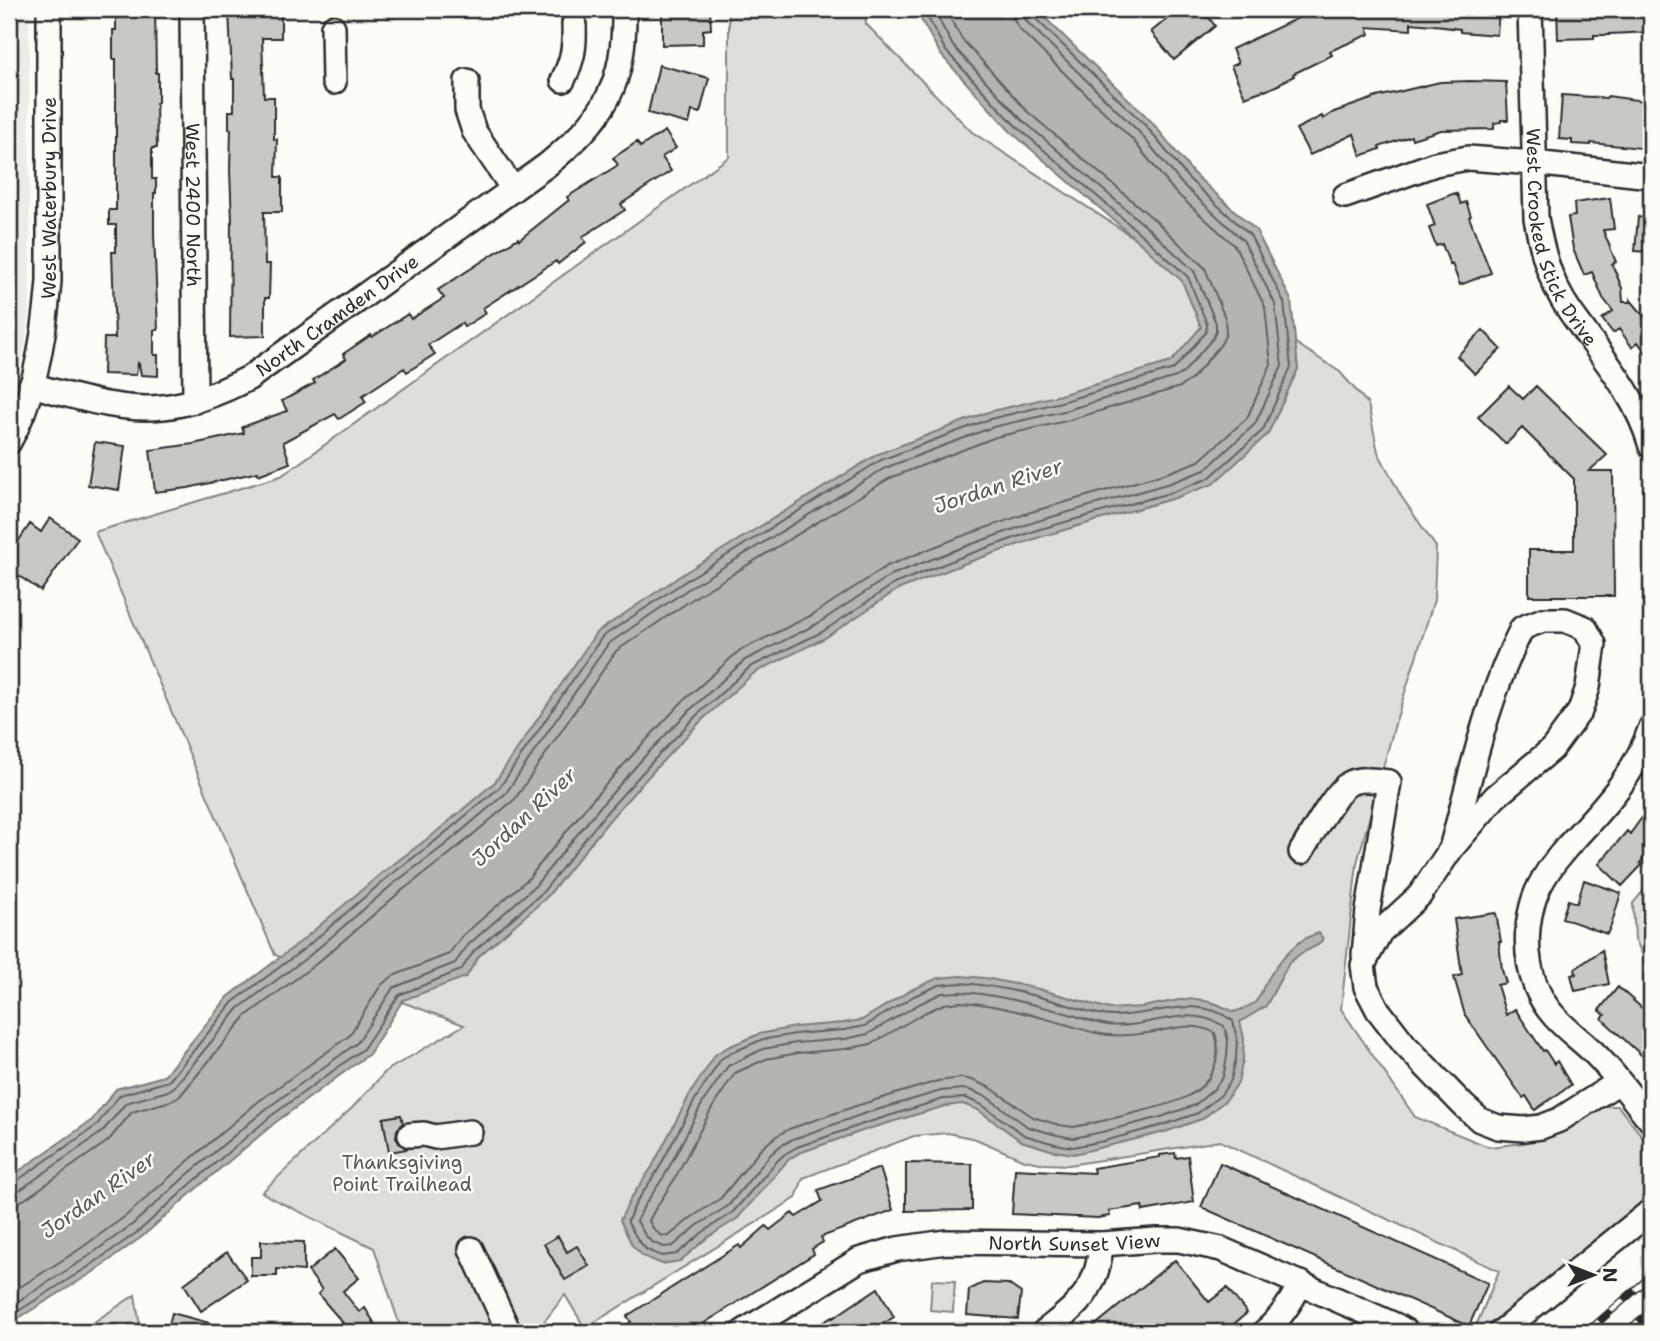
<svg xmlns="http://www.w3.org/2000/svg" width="1660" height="1341" font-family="'Shantell Sans',sans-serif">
	<rect width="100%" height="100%" fill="#fdfcf7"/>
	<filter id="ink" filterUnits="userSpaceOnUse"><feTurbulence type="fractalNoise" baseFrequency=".0143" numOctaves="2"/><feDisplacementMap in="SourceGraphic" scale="14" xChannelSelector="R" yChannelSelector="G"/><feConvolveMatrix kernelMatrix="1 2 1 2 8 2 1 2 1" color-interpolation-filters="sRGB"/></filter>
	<g filter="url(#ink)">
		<path fill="#edece8" d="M9 9H29L30 299 25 346 20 369 9 402Z"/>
		<path fill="#dfdeda" stroke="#858482" stroke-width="2" d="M729 9H865L866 24 972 132 1340 372 1368 404 1378 452 1401 496 1436 547 1434 600 1395 724 1357 863 1341 1009 1415 1117 1489 1147 1524 1143 1561 1127 1599 1106H1618L1651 1147V1195L1486 1332H1465L1476 1326 1499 1271 1220 1141 1069 1165 1046 1164 1024 1160 976 1139 948 1133 914 1136 803 1178 796 1198 585 1328 565 1295 536 1332H402L374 1248 271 1198 262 1192 353 1107 386 1071 464 1025 275 955 95 532 281 476 729 157Z
			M1651 882V972L1635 939 1633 903Z
			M932 1280 955 1281 953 1312 930 1310Z
			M135 1295 141 1332H79Z"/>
		<path fill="#b5b4b1" stroke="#7e7d7b" stroke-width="2" d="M915 9H1036L1151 121 1193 173 1256 230 1291 300 1298 369 1268 434 1213 484 1175 498 1040 537 966 563 897 590 825 638 754 673 701 721 657 767 611 818 547 897 479 956 466 977 403 1000 369 1054 276 1122 197 1188 143 1236 92 1273 9 1324V1178L92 1120 116 1089 164 1076 228 997 299 943 383 872 435 833 495 782 596 633 686 572 878 454 988 412 1060 395 1171 362 1201 327 1182 281 1138 241 1010 131 941 55Z
			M1319 933 1323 939 1318 945 1300 954 1289 963 1266 1006 1240 1022 1244 1038 1243 1059 1238 1083 1226 1100 1202 1119 1165 1132 1074 1154 1054 1151 1021 1141 978 1110 963 1104 945 1106 868 1129 799 1153 788 1160 738 1218 707 1238 680 1261 662 1264 643 1256 632 1245 620 1220 631 1198 652 1167 690 1094 716 1054 728 1047 759 1034 795 1027 843 1023 862 1020 911 990 938 978 960 976 985 978 1035 988 1110 1009 1142 1007 1179 1000 1197 999 1217 1004 1234 1012C1240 1010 1249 1007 1254 1003 1259 1000 1262 990 1265 984 1277 963 1294 939 1319 933Z"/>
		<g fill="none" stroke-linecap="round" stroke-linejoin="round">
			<path stroke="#626261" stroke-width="2" d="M960 983C994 985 1027 993 1061 1003 1077 1007 1096 1016 1113 1016 1153 1016 1198 993 1233 1021L1237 1039 1236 1058 1231 1080 1221 1095 1198 1113 1163 1125 1104 1141 1073 1147 1055 1144 1024 1135 982 1105 966 1098 943 1099 866 1123 797 1147 785 1154 776 1162 733 1212 703 1232 677 1254 662 1256 647 1250 638 1240 628 1223V1220L637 1201 658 1170 696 1098 721 1059 731 1053 761 1040 795 1034 844 1030 865 1026 914 996 939 985Z
				M960 992C996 994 1031 1004 1066 1013 1080 1017 1094 1023 1108 1025 1150 1030 1183 1002 1224 1026L1228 1040 1227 1057 1223 1077 1214 1089 1195 1105 1161 1117 1102 1132 1073 1138 1057 1135 1028 1127 987 1097 969 1090 962 1089 941 1091 863 1114 793 1139 780 1146 769 1156 728 1206 698 1225 673 1246 664 1247 652 1242 645 1235 637 1221 644 1206 665 1175 703 1102 728 1066 763 1049 796 1043 845 1039 868 1034 919 1004 942 993Z
				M960 1002C995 1004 1028 1014 1061 1023 1076 1027 1093 1034 1109 1035 1121 1036 1135 1035 1147 1033 1171 1030 1192 1020 1215 1033 1223 1058 1211 1085 1188 1096 1174 1104 1157 1107 1142 1111 1119 1117 1096 1123 1073 1127L1059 1125 1033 1117 991 1088 972 1080 962 1078 938 1081 859 1105 789 1129 775 1137 761 1149 721 1198 692 1217 669 1236C659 1238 653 1229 649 1221L654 1211 674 1180 712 1108 735 1073 766 1059 798 1053 846 1049 871 1044 924 1013 944 1004Z
				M9 1183 15 1182 96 1126 120 1095 169 1081 233 1002 304 949 388 877 439 838 500 787 602 637 690 578 881 460 990 419 1061 402 1174 369 1206 332 1207 324 1188 277 1143 236 1015 125 946 51 923 9
				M9 1192 20 1190 102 1132 126 1103 168 1091 174 1087 239 1008 309 956 393 884 445 845 506 793 608 644 694 585 885 468 993 427 1064 411 1176 377 1183 373 1213 338 1216 331V323L1194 271 1149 229 1021 119 953 46 933 9
				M9 1203 18 1202 25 1199 108 1141 132 1112 171 1101 179 1097 246 1016 316 964 400 892 451 853 515 799 616 651 700 594 890 478 996 437 1066 421 1180 387 1192 379 1221 344 1226 334 1225 318 1205 268 1156 221 1028 112 962 39 945 9
				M9 1294 77 1251 127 1215 180 1168 259 1101 349 1036 381 985 393 976 449 954 461 937 528 879 591 801 638 749 682 702 739 651 812 615 887 566 957 538 1031 512 1167 473 1199 461 1247 418 1271 364 1265 307 1235 246 1174 191 1132 139 1020 30 1014 20 1012 9
				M9 1307 83 1260 133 1224 186 1176 266 1109 357 1043 393 988 455 963 468 945 535 886 599 808 645 756 690 710 745 660 817 624 891 575 961 548 1034 522 1170 483 1205 470 1255 424 1282 366 1275 304 1243 240 1182 184 1139 132 1027 22 1024 17 1023 9
				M9 1317 88 1267 139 1231 192 1183 271 1116 363 1049 399 995 461 970 474 951 542 893 605 814 652 762 696 716 750 667 822 632 894 584 964 556 1037 530 1173 492 1209 478 1263 430 1291 367 1284 302 1250 235 1188 178 1146 126 1034 17 1031 9"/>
		</g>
		<path fill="#c9c8c4" stroke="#2b2b2b" stroke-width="2" d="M116 9H155L156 73H158V103H156L157 148H152V179H156V193H154V234L158 330H154V355H158V376L141 375 139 364 138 363 136 375 103 374 104 338H115L112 252H116V225H109V210H116V59H113V30H116Z
			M229 9H281V38H262L264 97H274V139H277L276 177H282V212H264L265 264H270L269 298H265V336L230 337 231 222H232L230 170 231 129H229V111H234V79H232Z
			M662 9H710L711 29 703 30V44L662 45Z
			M1168 9H1203L1215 26 1174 60 1151 32 1173 14Z
			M1317 9H1499L1497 35 1460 32V29L1444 27V26L1411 23V30L1367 27 1370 34 1330 51 1332 55 1293 74 1294 76 1280 83V84L1265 91 1264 90 1245 97 1231 66 1238 63 1232 49Z
			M1557 9H1651V32L1609 34V35H1594V38L1558 39Z
			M659 65 709 78 700 113 692 111 689 124 648 113Z
			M1470 81 1506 82 1508 120H1501V122L1494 123V129L1441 130 1412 139 1411 136 1379 147 1380 149 1361 156 1354 134 1310 155 1296 129 1322 116 1323 119 1334 112 1377 97 1440 82Z
			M1562 95 1606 98 1608 96 1651 102V149L1591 143V145L1572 144V140L1559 139Z
			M665 131 676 148 662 157 671 171 621 204 625 210 582 237 586 242 558 264 556 261 483 308 486 313 464 327 462 323 428 345 435 354 407 372 404 368 362 396 366 402 339 419 335 414 283 442 290 463 258 475V472L188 488 155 492 150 450 193 444 244 433 242 427 287 411 282 401 315 383 313 380 346 359 343 354 371 335 372 337 408 314 411 319 444 298 438 290 518 238 519 240 569 200 567 197 618 165 613 158 637 142 640 147Z
			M1455 193 1456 195 1457 194 1461 204 1466 202 1471 216 1469 217 1491 273 1460 285 1452 264 1450 265 1442 244 1436 246 1429 228 1435 226 1427 204Z
			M1610 198 1614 229 1603 230 1616 262 1612 264 1622 288 1623 302H1630V299L1644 316 1651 310V360L1638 342 1632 347 1619 329 1613 333 1602 319 1613 311 1603 298 1592 272 1584 275 1573 249 1568 217 1575 216 1574 203Z
			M1638 217 1651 219V251L1649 252 1635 251Z
			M1483 330 1501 349 1475 374 1457 356Z
			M1509 386 1523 399 1536 386 1607 455 1589 471H1613L1614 596H1529V550H1574V479L1522 428 1506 444 1478 417Z
			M95 442 125 446 119 490 88 485Z
			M50 518 78 538 41 591 9 569V555L30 524 41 532Z
			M1651 805V836L1643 847 1649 852 1640 863 1642 865 1622 886 1599 864 1627 831 1630 834Z
			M1584 880 1621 893 1611 926 1607 934 1562 918 1568 900 1577 903Z
			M1496 913 1501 942H1499L1502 970 1506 983 1497 985 1506 1015 1515 1009 1543 1051 1545 1050 1554 1064 1557 1061 1571 1085 1535 1110 1526 1096 1523 1098 1465 1015 1454 977 1462 975 1454 919Z
			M1602 950 1609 984 1575 991 1571 975 1576 974 1575 969Z
			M1618 987 1651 1016V1064L1602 1019 1605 1015 1599 1010Z
			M401 1115 403 1123 397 1130 396 1137 399 1143 407 1149 389 1152 383 1118Z
			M1175 1153 1176 1158 1188 1156 1194 1202 1143 1211 1142 1206 1109 1211 1110 1216 1098 1218 1012 1214 1015 1169 1094 1173 1093 1168 1160 1157V1155Z
			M906 1163 972 1164V1210L906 1211Z
			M1220 1163 1488 1283 1469 1326 1201 1207Z
			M880 1168 893 1210 821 1237 823 1242 812 1249 814 1254 690 1332H614L631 1322 627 1316 739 1245 741 1248 766 1226 770 1230 792 1213 796 1217 822 1201 818 1190Z
			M558 1236 567 1252 577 1246 589 1266 565 1280 544 1244Z
			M261 1241 304 1242V1271L277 1269V1276H251V1257H261Z
			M335 1249 359 1278 343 1291 359 1312 365 1308 380 1332H328L343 1323 318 1294 322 1290 308 1271Z
			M227 1252 247 1280 201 1311 184 1284Z
			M1175 1260 1209 1302 1227 1288 1247 1313 1224 1332H1087Z
			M983 1283 1008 1284 1021 1293 1018 1319 967 1315 969 1290Z
			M878 1288 894 1317 870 1332H807L832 1317 833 1318Z
			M172 1313 228 1328 227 1332H167Z"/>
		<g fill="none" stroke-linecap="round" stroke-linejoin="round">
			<defs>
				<g id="minor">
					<path id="s1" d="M192 9 195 401"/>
					<path id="s2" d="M1530 9 1536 218C1541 245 1547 271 1560 295 1567 309 1578 322 1587 335 1613 370 1639 404 1651 446"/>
					<path d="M333 27 334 82"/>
					<path d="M563 80C573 59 575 47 574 24"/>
					<path d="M467 81V110L474 131 513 189"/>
					<path d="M1345 196 1435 164 1468 158 1534 163 1651 176"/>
					<path id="s3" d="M31 385C73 396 119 412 163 407 193 404 222 392 249 378L547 165C605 117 625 86 624 9"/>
					<path id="s4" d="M9 442C35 397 45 333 49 281V9"/>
					<path d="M1651 727C1633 779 1602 808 1567 847 1552 864 1537 885 1532 906 1522 943 1528 987 1554 1016 1567 1031 1584 1042 1597 1056 1617 1076 1633 1100 1651 1121"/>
					<path d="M1451 849C1471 775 1487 697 1522 628L1543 620H1565L1585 628 1594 644 1588 687 1580 711 1552 749 1495 797 1451 849 1420 895 1380 932 1363 965 1366 987 1378 1010 1405 1045 1464 1106 1480 1120 1498 1127 1524 1129 1541 1127 1559 1120 1619 1082"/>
					<path d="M1301 852C1311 836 1335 791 1350 783 1361 777 1378 781 1389 782L1368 910 1364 955"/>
					<path d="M410 1135 424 1134 435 1137 470 1132"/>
					<path d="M471 1249 509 1332"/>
					<path id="s5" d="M743 1332 859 1260 897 1249 946 1242 1102 1244 1156 1240H1179L1221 1249 1395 1325 1407 1332"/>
					<path d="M1044 1332C1065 1315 1087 1300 1096 1272 1099 1263 1100 1253 1102 1244"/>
					<path d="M1264 1332C1281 1318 1291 1302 1301 1283"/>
					<path d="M1501 1332 1651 1211"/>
				</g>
			</defs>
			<use href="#minor" stroke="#2b2b2b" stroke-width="28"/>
			<use href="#minor" stroke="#fdfcf7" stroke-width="23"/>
			<defs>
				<path id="rail" d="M1587 1332 1651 1276
					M1626 1332 1651 1311"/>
			</defs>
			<use href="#rail" stroke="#2b2b2b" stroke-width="8"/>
			<use href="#rail" stroke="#fdfcf7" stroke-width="5" stroke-dasharray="16" stroke-linecap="butt"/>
		</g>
	</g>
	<g text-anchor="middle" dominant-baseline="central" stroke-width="5" stroke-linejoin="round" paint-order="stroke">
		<g font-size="19" fill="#2b2b2b" stroke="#fdfcf7">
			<text stroke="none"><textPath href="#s4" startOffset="250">West Waterbury Drive</textPath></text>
			<text stroke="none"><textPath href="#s1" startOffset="196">West 2400 North</textPath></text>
			<text stroke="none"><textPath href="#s2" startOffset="234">West Crooked Stick Drive</textPath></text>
			<text stroke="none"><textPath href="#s3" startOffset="334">North Cramden Drive</textPath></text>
			<text stroke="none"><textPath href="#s5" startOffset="354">North Sunset View</textPath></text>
		</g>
		<g font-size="19" fill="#585857" stroke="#fdfcf7">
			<text x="402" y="1162">Thanksgiving<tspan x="402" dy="22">Point Trailhead</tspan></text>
		</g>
		<g font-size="21" font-style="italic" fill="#5b5b5a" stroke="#fdfcf7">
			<text transform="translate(998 486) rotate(-18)">Jordan River</text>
			<text transform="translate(524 817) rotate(-43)">Jordan River</text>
			<text transform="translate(98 1195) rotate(-35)">Jordan River</text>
		</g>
	</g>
	<rect width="1660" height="1341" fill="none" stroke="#fdfcf7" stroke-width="35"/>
	<rect x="18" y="18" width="1625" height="1306" fill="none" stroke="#2b2b2b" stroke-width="2.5" filter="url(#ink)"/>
	<g transform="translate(1593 1275) rotate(90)" stroke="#fdfcf7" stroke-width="5" paint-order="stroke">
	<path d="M0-5L12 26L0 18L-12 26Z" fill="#2b2b2b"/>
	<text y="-10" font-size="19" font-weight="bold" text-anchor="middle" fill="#2b2b2b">N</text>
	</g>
</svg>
